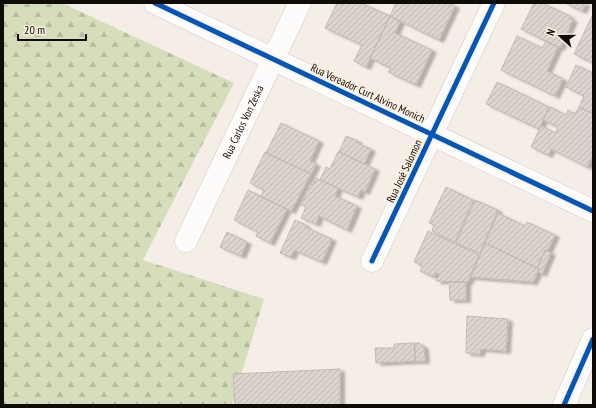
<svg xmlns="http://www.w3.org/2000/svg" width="596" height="408" font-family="'PT Sans Narrow',sans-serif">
	<defs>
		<pattern id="forest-firs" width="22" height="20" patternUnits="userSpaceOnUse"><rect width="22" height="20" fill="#d6ddbb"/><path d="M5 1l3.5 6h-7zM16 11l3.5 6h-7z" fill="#b6bc9f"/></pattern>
		<pattern id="building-hatch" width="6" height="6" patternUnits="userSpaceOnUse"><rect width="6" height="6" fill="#dbd5ce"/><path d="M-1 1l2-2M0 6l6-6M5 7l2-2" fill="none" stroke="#bbb6af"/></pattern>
		<filter id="shadow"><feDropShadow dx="4.5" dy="2.5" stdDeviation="1" flood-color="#0004"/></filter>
	</defs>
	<rect width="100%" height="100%" fill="#f5eee6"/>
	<path fill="url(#forest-firs)" d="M3 3H62L234 83 143 260 264 299 232 405H3Z"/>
	<path fill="url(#building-hatch)" stroke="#c0bab4" filter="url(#shadow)" d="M337 3H361L390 16 366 67 354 61 362 45 325 28Z
		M396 3 407 4 408 3H448L455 6 439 40 390 16Z
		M534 3H542L570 16 569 18 573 20 560 48 521 29Z
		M565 3H586L582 11Z
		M390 16 400 22 395 33 432 50 416 85 388 72 391 68 370 58Z
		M592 16H593V63L574 54Z
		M517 36 542 48 546 41 558 47 547 71 563 79 555 96 501 70Z
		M576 65 593 73V114L579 107 584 96 566 87Z
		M497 82 549 107 539 129 486 104Z
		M550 107 566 115 568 110 575 114 579 107 593 114V155L587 167 551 149 548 155 531 147 541 126 556 133 558 127 543 120Z
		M281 123 319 141 310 161 316 164 311 174 266 153Z
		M346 136 358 141 357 143 371 149 364 164 339 152Z
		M265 152 311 174 291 211 261 197 264 190 250 183Z
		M339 152 375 169 365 192 361 190 358 197 320 180 326 167 330 169 338 152Z
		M316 178 338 188 335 196 357 206 347 230 319 216 316 224 301 218 306 207 301 205 310 184 313 185Z
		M446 187 473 200 455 242 432 231 434 225 429 223Z
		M248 190 287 209 270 243 256 236 258 232 234 220Z
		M475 200 498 210 480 253 456 243Z
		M498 213 525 226 527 222 555 235 548 250H545L537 268 485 243Z
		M295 220 306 225 305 227 332 239 322 262 294 250 291 257 280 253Z
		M428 231 479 255 468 282 436 281 440 274 436 273 434 277 420 271 423 266 414 262Z
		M227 232 247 242 241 256 220 247Z
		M485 243 539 269 533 282 471 277Z
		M545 250 551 253 542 274 538 272 539 269 537 268Z
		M449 282H466V300H450Z
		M467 316 508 319 506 351 481 349 480 354 466 353Z
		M414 343 415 361 376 363 375 348H394V344Z
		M415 343H419L424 347 425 361H415Z
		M340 369V405H235L233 374Z"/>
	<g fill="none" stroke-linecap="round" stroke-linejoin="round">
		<defs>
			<g id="minor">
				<path d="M155 3 593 211"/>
				<path id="s1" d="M186 241 300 3"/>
				<path d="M372 261 494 3"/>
			</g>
			<path id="major" d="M564 405 593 339"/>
		</defs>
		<use href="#minor" stroke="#d0cbc5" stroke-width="23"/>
		<use href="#major" stroke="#d0cbc5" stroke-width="23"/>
		<use href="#minor" stroke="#fefcfb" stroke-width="22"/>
		<use href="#major" stroke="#fefcfb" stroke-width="22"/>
		<defs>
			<path id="cycleway" d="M155 3 593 211
				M372 261 494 3
				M564 405 593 339"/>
		</defs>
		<use href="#cycleway" stroke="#fbefe0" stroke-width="8"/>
		<use href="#cycleway" stroke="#0057b8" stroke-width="5"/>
	</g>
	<g text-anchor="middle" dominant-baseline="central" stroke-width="3" stroke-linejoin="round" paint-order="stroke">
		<g font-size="11" fill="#0f0b07" stroke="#fbefe0">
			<text transform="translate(368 93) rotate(25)">Rua Vereador Curt Alvino Monich</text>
			<text stroke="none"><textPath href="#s1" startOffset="132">Rua Carlos Von Zeska</textPath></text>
			<text transform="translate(404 171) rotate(-65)">Rua José Salomon</text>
		</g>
	</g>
	<rect width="596" height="408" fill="none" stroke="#0f0b07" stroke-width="8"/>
	<g transform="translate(560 36) rotate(291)" stroke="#fbefe0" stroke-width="3" paint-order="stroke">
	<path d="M0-3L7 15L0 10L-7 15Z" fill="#0f0b07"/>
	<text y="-6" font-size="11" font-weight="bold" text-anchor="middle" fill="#0f0b07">N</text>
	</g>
	<path d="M18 34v6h68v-6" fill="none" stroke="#0f0b07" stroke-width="2"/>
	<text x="24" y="34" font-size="12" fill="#0f0b07" stroke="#fbefe0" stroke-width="3" paint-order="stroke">20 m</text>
</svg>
